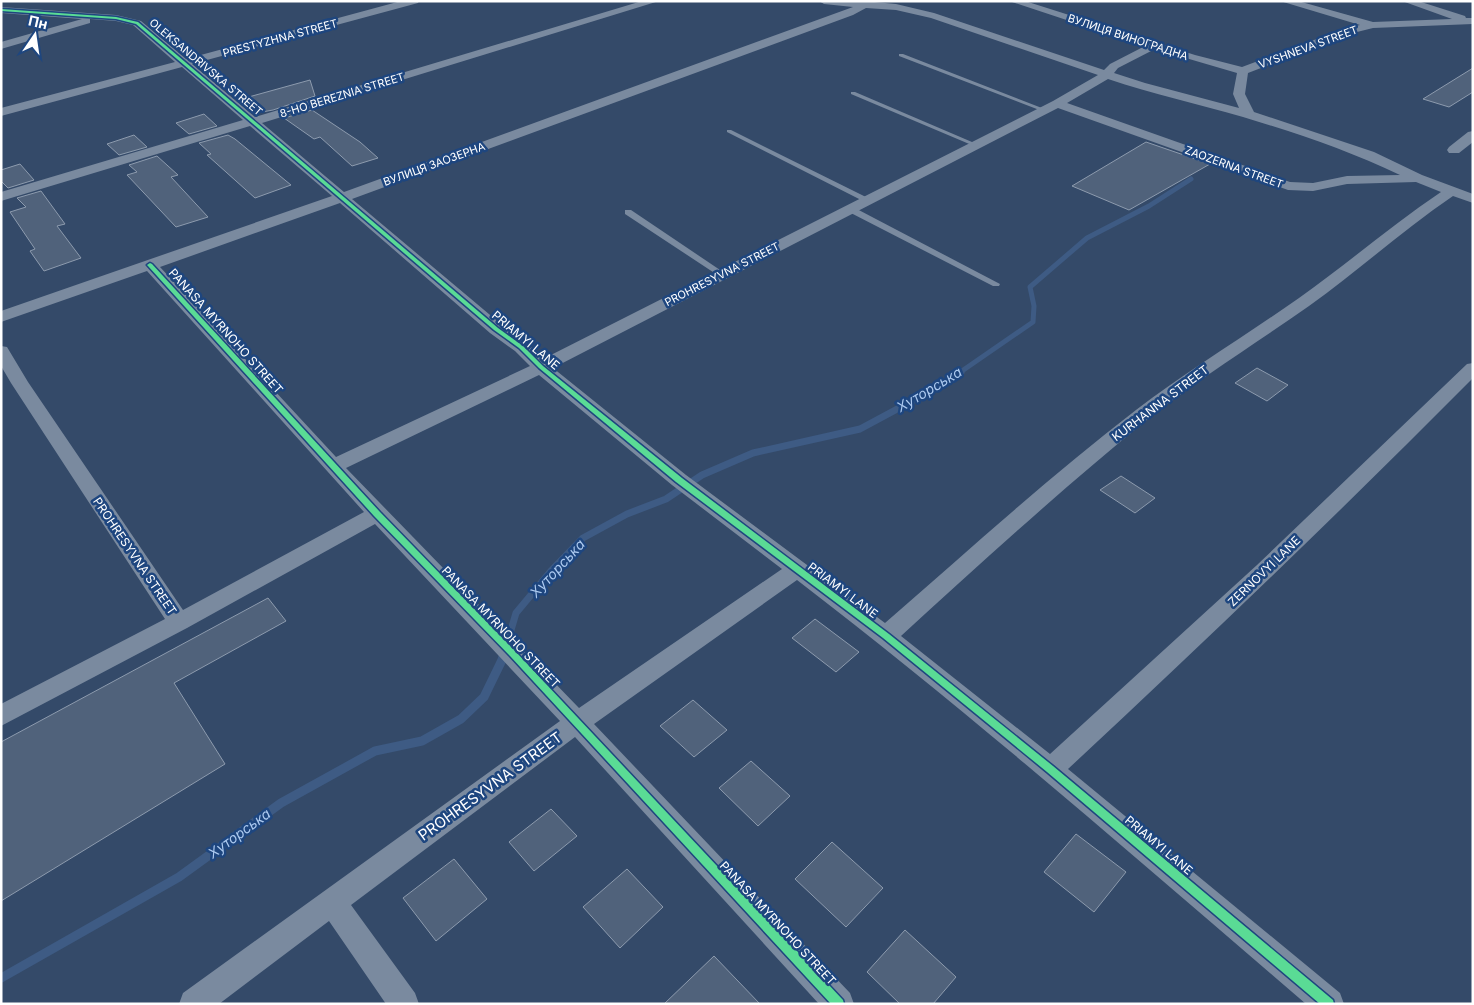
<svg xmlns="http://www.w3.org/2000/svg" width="1474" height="1005" font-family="Inter,sans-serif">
	<rect width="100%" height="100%" fill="#344a69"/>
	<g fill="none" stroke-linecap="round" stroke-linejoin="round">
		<path stroke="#3e5b84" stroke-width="5" d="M959 373 1033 322 1034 306 1030 287 1087 238 1149 206 1191 179"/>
		<path stroke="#3e5b84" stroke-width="7" d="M506 647 516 613 551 571 583 538 627 514 666 499 702 475 753 453 860 429 927 393 961 372"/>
		<path stroke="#3e5b84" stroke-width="9" d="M1 978 179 877 281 803 375 751 422 741 461 719 484 697 502 660 506 646"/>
	</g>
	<path fill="#50627b" stroke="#8d9bae" d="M1473 68V92L1449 107 1423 99Z
		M310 80 315 96 273 110 262 112 245 98Z
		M312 110 360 142 378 158 352 166 320 137 314 139 284 118Z
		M204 114 217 126 189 134 176 123Z
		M134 135 147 147 119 155 107 144Z
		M228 135 235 139 291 185 255 198 207 155 211 154 199 143Z
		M1146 142 1210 164 1129 210 1072 186Z
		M157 156 178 175 171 177 208 217 176 227 127 175 137 172 129 165Z
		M20 164 34 180 8 188 1 181V170Z
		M41 191 65 224 57 226 81 258 44 271 30 251 35 249 10 212 26 207 17 198Z
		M1257 368 1288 385 1267 401 1235 383Z
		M1121 476 1155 498 1135 513 1100 490Z
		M268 598 286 621 174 683 225 764 1 901V742Z
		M815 619 859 652 836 672 792 638Z
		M693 700 727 730 694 757 660 726Z
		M751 761 790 796 758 826 719 788Z
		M551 809 577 836 534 871 509 842Z
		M1076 834 1126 872 1094 912 1044 872Z
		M832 842 883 888 846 927 795 879Z
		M454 859 487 899 436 941 403 898Z
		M627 869 663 907 620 948 583 907Z
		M905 930 956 977 933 1004H900L867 972Z
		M714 956 760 1004H664Z"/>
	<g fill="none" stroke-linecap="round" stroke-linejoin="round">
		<path fill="#7a8a9f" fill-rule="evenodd" d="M899 54H903L1047 110 1042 111 899 56Z
			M851 92H855L979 145 974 146 851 94Z
			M727 130H731L872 200 865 202 727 132Z
			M847 207H853L1000 284 999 286H993L847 211Z
			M625 210H631L726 274 725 276H719L625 214Z"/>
		<path fill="#7a8a9f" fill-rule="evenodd" d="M401 1H419L418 3 192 64 255 117 642 1H659L262 123 344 192 853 7 824 4 819 1H864L896 4 934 13 1104 70 1110 64 1145 46 1009 1H1025L1195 55 1242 67 1346 28 1360 25 1280 1H1298L1373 22 1452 19 1402 1H1418L1465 16 1466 18H1473V24L1373 28 1353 33 1248 73 1245 94 1254 112 1374 152 1422 175 1473 194V203L1453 196C1403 230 1358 271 1309 306 1255 344 1200 378 1148 419 1063 488 982 562 901 636L1050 754 1257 565 1467 364 1473 363V378C1341 511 1206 641 1068 769L1340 993 1344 1004H1306C1138 860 972 714 797 580L594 724 850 993 854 1004H819L575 737 351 905 415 993 419 1004H386L329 921 219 1004H179L183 993 560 721 375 524 187 628 1 726V704L165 619 11 383 1 366V346L7 347 28 382 183 610 364 512 147 271 1 322V311L332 196 250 126 1 201V192L243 120 182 67 1 116V108L175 62 133 25 116 21 90 19V23L1 49V42L82 19 1 13V7L116 15 141 21 186 59ZM866 8 896 10 931 18 1098 75 1053 101 543 359 527 343 502 325 352 199 853 15ZM1155 49 1237 73 1233 94 1239 108 1145 83 1114 73 1118 68ZM1108 79C1153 94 1198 104 1243 117 1296 133 1350 151 1400 175L1347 176 1313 183 1290 182 1067 103ZM1058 108 1288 190 1313 191 1347 184 1416 182 1441 192C1392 225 1347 264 1299 298 1245 336 1189 370 1136 410 1049 477 968 551 885 623L686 475 553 368ZM340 203 490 333 515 351 530 366 336 457 160 267ZM539 375 672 485 782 569 579 708 346 468Z
			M1473 131V142L1459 153H1449L1447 150 1449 147 1468 132Z"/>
		<defs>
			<path id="cycleway" d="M1 9 116 17 138 22 498 328 523 346 543 366 682 478 889 634 1053 766 1333 1000 1334 1004H1320L1047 772 883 638 676 482 539 368 519 348 494 330 136 24 116 19 1 11Z
				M150 263 152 264 380 512 516 652 843 1000 844 1004H831L510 656 374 516 148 266 147 265Z"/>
		</defs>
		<use href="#cycleway" stroke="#1e467f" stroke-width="3"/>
		<use href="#cycleway" fill="#5adb95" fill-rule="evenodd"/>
	</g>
	<g text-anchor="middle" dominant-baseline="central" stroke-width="5" stroke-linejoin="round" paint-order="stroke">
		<g font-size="11" fill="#fff" stroke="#1e467f">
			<text transform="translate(1128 37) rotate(18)">ВУЛИЦЯ ВИНОГРАДНА</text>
			<text transform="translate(280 38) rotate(-15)">PRESTYZHNA STREET</text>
			<text transform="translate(1308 47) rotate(-20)">VYSHNEVA STREET</text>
			<text transform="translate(206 67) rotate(40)">OLEKSANDRIVSKA STREET</text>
			<text transform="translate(342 95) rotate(-17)">8-HO BEREZNIA STREET</text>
			<text transform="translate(434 164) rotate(-20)">ВУЛИЦЯ ЗАОЗЕРНА</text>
			<text transform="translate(1234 167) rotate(20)">ZAOZERNA STREET</text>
			<text transform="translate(722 274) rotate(-27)">PROHRESYVNA STREET</text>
		</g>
		<g font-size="12" fill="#fff" stroke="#1e467f">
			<text transform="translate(226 331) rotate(48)">PANASA MYRNOHO STREET</text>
			<text transform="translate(526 340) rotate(40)">PRIAMYI LANE</text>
			<text transform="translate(1160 403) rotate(-37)">KURHANNA STREET</text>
			<text transform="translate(135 556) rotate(56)">PROHRESYVNA STREET</text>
			<text transform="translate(1264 571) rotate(-44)">ZERNOVYI LANE</text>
			<text transform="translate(843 590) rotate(37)">PRIAMYI LANE</text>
			<text transform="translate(501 627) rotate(46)">PANASA MYRNOHO STREET</text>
			<text transform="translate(1159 845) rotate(40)">PRIAMYI LANE</text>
			<text transform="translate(778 923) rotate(47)">PANASA MYRNOHO STREET</text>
		</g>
		<g font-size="14" font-style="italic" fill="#adcaf0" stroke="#1e467f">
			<text transform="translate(929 389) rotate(-31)">Хуторська</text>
			<text transform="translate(557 568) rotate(-47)">Хуторська</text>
			<text transform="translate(239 833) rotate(-36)">Хуторська</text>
		</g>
		<g font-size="15" fill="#fff" stroke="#1e467f">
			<text transform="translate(490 786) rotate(-36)">PROHRESYVNA STREET</text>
		</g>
	</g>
	<rect width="1474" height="1005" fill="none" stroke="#ffffff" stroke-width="5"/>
	<g transform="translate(35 35) rotate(13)" stroke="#1e467f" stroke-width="4" paint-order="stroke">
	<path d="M0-4L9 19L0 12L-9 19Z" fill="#ffffff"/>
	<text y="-8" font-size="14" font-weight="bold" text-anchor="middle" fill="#ffffff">Пн</text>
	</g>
</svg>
